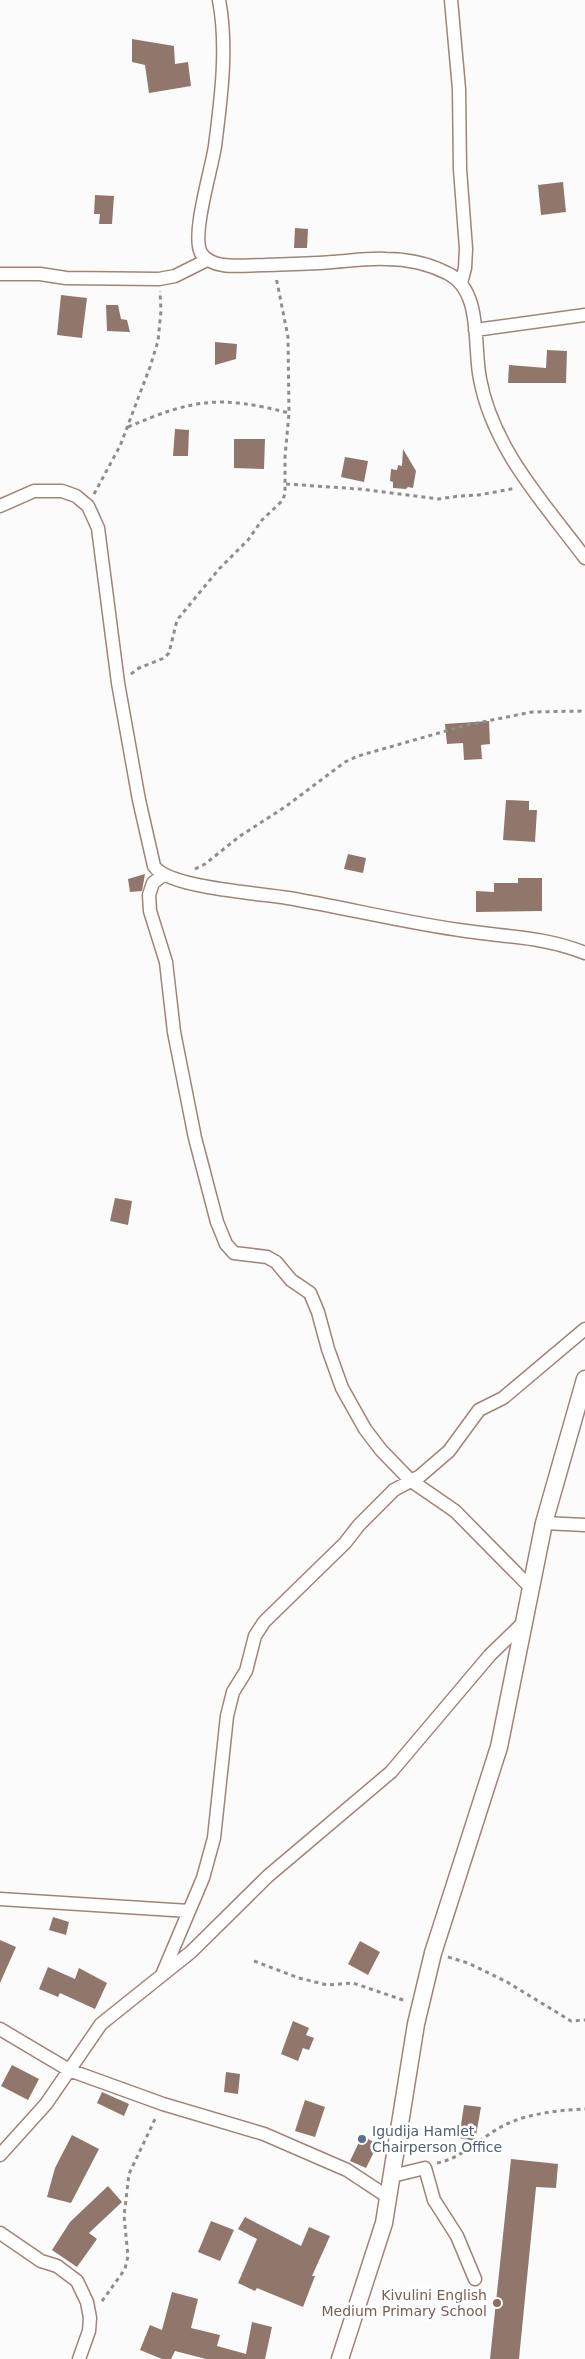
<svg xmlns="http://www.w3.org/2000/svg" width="585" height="2359" font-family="'DejaVu Sans',sans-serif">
	<rect width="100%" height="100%" fill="#fbfbfb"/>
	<path fill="#91766b" d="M132 39 174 46 175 64 188 62 191 86 149 93 145 65 132 62Z
		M563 182 566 212 541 215 538 185Z
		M95 195 114 196 112 224H99L100 214H94Z
		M295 228 308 229 307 248H294Z
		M61 295 87 298 82 338 57 335Z
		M106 305H118L121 319 127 320 130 332 107 331Z
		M215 342 237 344 236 359 215 365Z
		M547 350 567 351 566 383H508L509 365 546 368Z
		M175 429 189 430 188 456H173Z
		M234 439H265L264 469 234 468Z
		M403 449 416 471 413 488 408 487 406 489 393 488V482L390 481 391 469 397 470 398 465 402 466Z
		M345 457 368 461 364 482 341 477Z
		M489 721 490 744 481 745 482 759 464 760 463 743 447 744 445 724Z
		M506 800 529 801V810H537L535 842 503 840Z
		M348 854 366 858 363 873 344 869Z
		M145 874 142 891 130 892 128 879Z
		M518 878H542V911L476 912V891L494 892V883H518Z
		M115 1198 132 1201 128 1225 110 1221Z
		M53 1917 69 1922 66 1935 49 1930Z
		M0 1940 16 1947 0 1983Z
		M360 1941 380 1952 368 1975 348 1964Z
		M48 1967 75 1979 79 1968 107 1983 95 2009 60 1993 58 1997 39 1989Z
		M293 2021 309 2028 306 2035 314 2038 309 2050 303 2048 298 2061 281 2054Z
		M12 2065 39 2079 28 2100 1 2086Z
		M226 2072 240 2074 238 2094 224 2092Z
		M102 2092 129 2104 124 2116 97 2103Z
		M305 2100 325 2107 315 2137 295 2131Z
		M464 2105 481 2107 475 2141 459 2138Z
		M72 2135 99 2149 71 2203 47 2197 55 2168Z
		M362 2136 378 2144 366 2168 350 2161Z
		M511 2159 558 2164 556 2188 536 2187 519 2359H490Z
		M108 2186 122 2202 89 2233 97 2239 77 2267 52 2250 70 2222Z
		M245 2217 301 2246 309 2227 330 2236 312 2276H315L303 2307 257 2288 255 2291 238 2283 257 2239 238 2229Z
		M211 2221 234 2230 220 2261 198 2252Z
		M172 2292 198 2299 191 2328 220 2335 217 2346 246 2354 252 2322 272 2327 265 2359H206L175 2351 171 2359H162L140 2350 150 2325 162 2330Z"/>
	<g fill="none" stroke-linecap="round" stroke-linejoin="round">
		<defs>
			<path id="minor" d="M219 0C228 47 221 99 215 146 212 168 191 235 201 253 205 260 215 264 223 265 236 267 251 265 265 265 287 264 309 264 332 262 349 261 368 258 386 259 406 259 429 264 447 273 483 290 473 346 480 379 493 449 544 503 585 558
				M451 0 459 89 460 169 466 249 465 268 461 283
				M0 274H40L66 278 159 279 175 276 207 260
				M475 330 585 315
				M0 506 34 491H62L76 496 88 506 98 528 118 683 139 800 154 866C168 888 260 893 288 898 347 908 406 923 466 931 507 937 546 937 585 953
				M163 875 153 883 149 895 150 911 166 962 174 1032 195 1138 217 1222 226 1244 234 1253 267 1257 276 1262 291 1280 310 1293 318 1312 328 1349 342 1388 365 1429 381 1450 410 1480 455 1511 531 1588
				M544 1523 585 1525
				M0 1899 189 1911
				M162 1975 203 1878 214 1838 227 1716 233 1692 246 1671 255 1636 264 1622 345 1543 359 1525 394 1490 420 1476 449 1451 479 1410 503 1398 585 1329
				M0 2029 69 2070 163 2104 264 2134 347 2170 388 2197
				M0 2155 46 2104 101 2024 191 1952 268 1876 391 1772 490 1655 523 1623
				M392 2176 425 2168 434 2200 457 2236 475 2279
				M0 2233 41 2261 57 2266 77 2281 87 2302 90 2318 89 2331 79 2359"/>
			<path id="tertiary" d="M340 2359 384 2223 416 2024 433 1953 499 1747 544 1523 585 1379"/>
		</defs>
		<use href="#minor" stroke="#9f8479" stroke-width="15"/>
		<use href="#tertiary" stroke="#9f8479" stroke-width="19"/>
		<path stroke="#918d8c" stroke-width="3" stroke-dasharray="4 4" stroke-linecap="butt" d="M128 427C193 399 220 395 289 413
			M286 484 359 489 439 499 459 496 479 495 516 488
			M94 494 120 446 150 367 158 341 161 311 160 291
			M131 674 139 668 164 658 169 653 177 620 219 569 248 540 262 520 282 501 285 494V457L289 413 288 337 276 277
			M195 869 205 864 240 836 285 807 345 762 358 756 467 725 532 712 585 711
			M448 1957 468 1963 507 1982 571 2021 585 2020
			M254 1961 299 1978 327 1985 353 1983 406 2001
			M437 2163C464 2158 485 2133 509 2123 532 2113 560 2110 585 2109
			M102 2301 125 2269 128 2256 124 2216 129 2174 156 2117"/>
		<use href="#minor" stroke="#fff" stroke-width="12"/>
		<use href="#tertiary" stroke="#fff" stroke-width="16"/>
	</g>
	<circle fill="#5c6f8a" stroke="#fff" stroke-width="2" cx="362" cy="2139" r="5"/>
	<circle fill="#8d6e63" stroke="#fff" stroke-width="2" cx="497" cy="2303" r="5"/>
	<g text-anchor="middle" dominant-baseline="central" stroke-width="5" stroke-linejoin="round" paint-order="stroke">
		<g font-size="14" fill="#4e5e75" stroke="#fff" text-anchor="start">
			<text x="372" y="2131">Igudija Hamlet<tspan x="372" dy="16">Chairperson Office</tspan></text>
		</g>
		<g font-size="14" fill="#785e54" stroke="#fff" text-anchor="end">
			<text x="487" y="2295">Kivulini English<tspan x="487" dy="16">Medium Primary School</tspan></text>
		</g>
	</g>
</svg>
